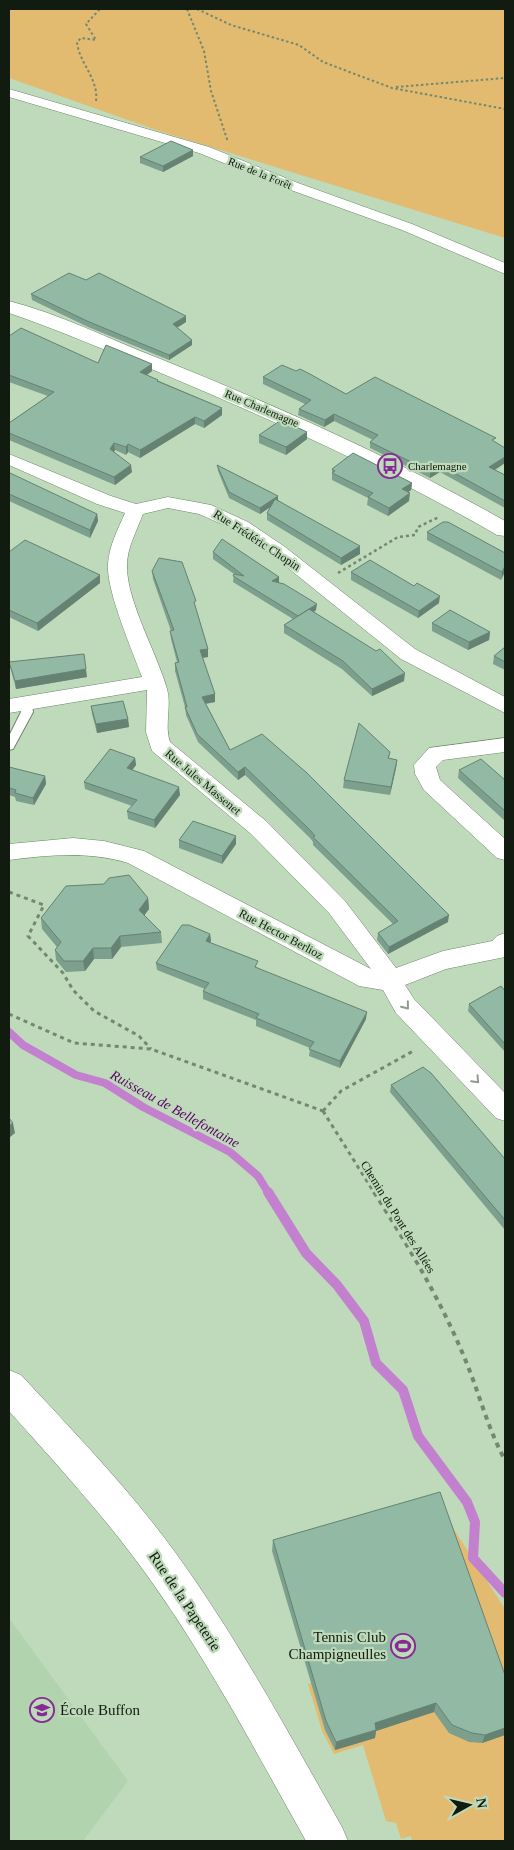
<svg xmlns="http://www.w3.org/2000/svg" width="514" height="1850" font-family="'Times New Roman',serif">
	<rect width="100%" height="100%" fill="#bedaba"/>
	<path fill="#b1d3ad" d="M9 1618 128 1781 83 1841H9Z"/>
	<path fill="#e3bb70" d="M9 9H505V238L159 131 9 78Z
		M437 1503 505 1609V1841H412L411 1836 401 1839 396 1823 386 1821 363 1745 334 1754 322 1731 308 1684 311 1683Z"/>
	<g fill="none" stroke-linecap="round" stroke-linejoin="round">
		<path stroke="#c380ce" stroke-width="8" d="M9 1032 23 1045 76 1075 105 1083 143 1107 230 1152 258 1176 269 1194"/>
		<path stroke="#c380ce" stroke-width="10" d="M268 1192 306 1253 337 1285 364 1321 376 1363 403 1390 418 1436 467 1502 475 1522 473 1558 505 1593"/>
		<defs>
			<path id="lane" d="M26 700 32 704 33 712 13 749 9 750V736L21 712 20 704Z"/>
			<path id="street" d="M9 89 209 147 298 183 412 224 505 263V274L402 230 288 189 199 153 9 97Z
				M9 454 111 496 136 504 168 497 211 505 248 522 285 547 415 649 505 697V713L401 659 272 555 235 530 199 514 168 508 143 514C137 530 127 548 127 565 126 600 157 653 167 689 172 706 164 725 170 742L266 821 345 901 396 968 443 951 492 941 497 936 505 933V957L446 969 405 985 414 999 505 1093V1121L496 1118 396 1013 383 990 359 986 128 863C88 851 49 855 9 860V844L73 838 104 841 144 851 371 969 329 913 250 833 152 751 146 732 147 690 9 713V699L142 677C132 650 106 590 108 564 109 546 118 529 125 513L97 504 9 465Z
				M505 738V752L443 760 436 767 440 780 505 839V860L497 858 424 790 415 774 414 765 429 748Z"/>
			<path id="secondary" d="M9 301C60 314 109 339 158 358 277 406 394 458 505 521V536L497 535C388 472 273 420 156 371 107 351 59 330 9 313Z
				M9 1370 21 1375C74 1432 129 1489 175 1552 238 1639 289 1734 342 1827L348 1841H306C256 1752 209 1662 149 1578 107 1519 57 1465 9 1411Z"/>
		</defs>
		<use href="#lane" stroke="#6c8668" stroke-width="2"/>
		<use href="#street" stroke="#6c8668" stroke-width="1"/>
		<use href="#secondary" stroke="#6c8668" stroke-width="1"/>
		<path stroke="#748871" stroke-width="2" stroke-dasharray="2.5 2.5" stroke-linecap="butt" d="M187 9 204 51 211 91 228 142
			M197 9 231 25 299 45 323 62 392 88 505 109
			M396 87 505 78
			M96 101C99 79 79 63 77 42L81 38 96 40 86 24 100 9"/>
		<path stroke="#748871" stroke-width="2.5" stroke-dasharray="3 3" stroke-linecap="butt" d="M338 573 398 537 415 535 418 527 439 517"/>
		<path stroke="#748871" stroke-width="3" stroke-dasharray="4 4" stroke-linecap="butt" d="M9 892 44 905 28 936 63 973 73 990 94 1011 139 1036 151 1049
			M9 1014 74 1043 151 1049 323 1111
			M323 1111 375 1194
			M323 1111 341 1091 415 1050"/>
		<path stroke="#748871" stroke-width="4" stroke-dasharray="5 5" stroke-linecap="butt" d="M374 1192C409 1247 443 1304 467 1364 480 1396 488 1429 505 1460"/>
		<use href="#lane" fill="#fff" fill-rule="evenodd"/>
		<use href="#street" fill="#fff" fill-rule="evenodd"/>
		<use href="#secondary" fill="#fff" fill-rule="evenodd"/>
	</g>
	<path fill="#7d9f8d" d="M193 150V156L163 172 140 163V157Z
		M31 294 186 322 177 328 192 345 169 360 88 327 32 300Z
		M9 336 98 363 152 364V371L147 375 158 380 159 381 222 408V415L204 428 195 424 140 458 128 452 126 455 115 450 114 452 132 472 115 485 9 440V423L48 396 9 382Z
		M263 377 346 394 496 443 505 448V463L495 470 505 475V508L440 472 430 478 370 448V442L373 440 334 421 324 427 298 415 299 409 305 404 263 384Z
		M307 432V439L286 455 259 443V435Z
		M217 465 278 496V500L360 554 341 565 267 520V513L271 506 260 514 229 498 218 471Z
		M332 469 412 483 411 490 408 492 409 501 388 516 367 505 368 498 332 480Z
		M9 474 97 514 98 521 90 538 9 501Z
		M427 532 505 553 501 580 427 540Z
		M9 552 100 583 38 631 9 617Z
		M213 552 279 577V583L316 610 314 612 404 681 372 696 342 669 284 633V625L293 619 233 582 234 574 213 559Z
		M152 571 196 609 208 649V657L202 658 215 702 206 704 230 750 448 922 388 954 377 940 378 933 393 924 313 845V842L310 838 245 775 238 780 198 742 186 715 185 707 175 671V663L177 662 171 639 170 631H171L153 579Z
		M351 572 439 603 418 618 351 580Z
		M432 623 490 632 489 640 468 650 432 631Z
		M505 647V670L493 664 494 656Z
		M9 662 87 677 16 689 11 670Z
		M91 706 128 719 129 727 97 733 92 714Z
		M390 752 389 758 397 760 396 768 390 795 343 788 344 780Z
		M135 758 136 765 132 770 180 795 155 828 128 819 127 811 132 806 85 789 84 782Z
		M9 767 45 776 46 784 34 805 16 801 15 797 9 795Z
		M459 770 505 780V821L458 778Z
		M236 836V844L222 864 179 848V840Z
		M148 898 149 909 144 915 161 932 162 943 121 947 112 959H94L85 971 66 972 56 960 55 950 57 947 42 929 41 918Z
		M210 934 211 941 210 942 258 968 366 1019 340 1068 309 1056 310 1048 256 1026V1020L203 999V991L205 989 157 970 156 963Z
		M505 991V1052L468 1011 469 1004Z
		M391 1085 505 1159V1230L390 1092Z
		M273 1540 505 1675V1735L482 1743 469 1742 449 1733 434 1712 376 1731 375 1738 335 1750 325 1730 272 1551Z"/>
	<path fill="#668273" d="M193 150V156L163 172V166Z
		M186 316V322L173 330V324Z
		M192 340V345L169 360V355Z
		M152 364V371L141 379 140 372Z
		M222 408V415L204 428V421Z
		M334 414V421L324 427 325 420Z
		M195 417V424L140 458V450Z
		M307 432V439L286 455V447Z
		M114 443 115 450 111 457 110 449Z
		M128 444V452L126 455V447Z
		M505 457V463L488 474 489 467Z
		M131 465 132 472 115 485 114 477Z
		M440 465V472L430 478V471Z
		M412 483 411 490 402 497V489Z
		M410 493 409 501 388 516 389 508Z
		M278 496V502L260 514V508Z
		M97 514 98 521 90 538V530Z
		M360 546V554L341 565V558Z
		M505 566V572L501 580 502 572Z
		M100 575V583L38 631 37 623Z
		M279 577V584L272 581Z
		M440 596 439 603 418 618 419 611Z
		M317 604 316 610 298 622V616Z
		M490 632 489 640 468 650 469 642Z
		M208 649V657L200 658V650Z
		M86 669 87 677 16 689 15 681Z
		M405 673 404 681 372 696V689Z
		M215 694V702L202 704V697Z
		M128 719 129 727 97 733 96 724Z
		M135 758 136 765 128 776 127 768Z
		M397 760 396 768 390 795 391 787Z
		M245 767V775L238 780V772Z
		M45 776 46 784 34 805 33 798Z
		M179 787 180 795 155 828 154 820Z
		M236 836V844L222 864V856Z
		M148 898 149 909 140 921 139 910Z
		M449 915 448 922 388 954 389 947Z
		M210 934 211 941 206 948V941Z
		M120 936 121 947 112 959 111 948Z
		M93 948 94 959 85 971 83 961Z
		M367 1012 366 1019 340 1068V1061Z
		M13 1123 15 1133 9 1138V1126Z
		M436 1703 434 1712 376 1731 375 1738 335 1750 336 1742 375 1723Z
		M505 1728V1735L482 1743 485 1735Z"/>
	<path fill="#91b9a4" stroke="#668273" d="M171 141 193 150 163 166 140 157Z
		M69 273 86 280 99 273 186 316 173 324 192 340 169 355 87 321 31 294Z
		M21 328 98 363 106 345 152 364 140 372 158 380 157 381 222 408 204 421 195 417 140 450 128 444 126 447 114 443 110 449 131 465 114 477 9 433V423L54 392 9 375V336Z
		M282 365 296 371 300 369 308 373 346 394 375 377 496 438 492 440 505 448V457L489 467 505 475V501L440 465 430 471 370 442 378 435 334 414 325 420 299 409 311 400 263 377Z
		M281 420 307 432 286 447 259 435Z
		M353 453 412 483 402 489 410 493 389 508 368 497 373 493 332 473 335 471 332 469Z
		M217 465 278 496 260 508 229 492Z
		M10 473 97 514 90 530 9 494V474Z
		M275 499 360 546 341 558 267 513Z
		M443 522H448L505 553V566L502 572 427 532Z
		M222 539 279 577 272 581 284 584 317 604 298 616 233 576 234 574 244 576 213 552Z
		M25 540 100 575 37 623 9 610V552Z
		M159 558 182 562 196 601 194 602 208 649 200 650 215 694 202 697 230 750 262 734 307 773 449 915 389 947 378 933 398 921 313 837 315 836 310 830 245 767 238 772 197 734 185 707H187L175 663 179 662 170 631 174 630 152 571Z
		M370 560 414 586 417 583 440 596 419 611 351 572Z
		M309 609 376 651 380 649 405 673 372 689 343 661 284 625Z
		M450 610 490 632 469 642 432 623Z
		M505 647V662L494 656Z
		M84 654 86 669 15 681 9 662Z
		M123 701 128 719 96 724 91 706Z
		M359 723 390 752 388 758 397 760 391 787 344 780Z
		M110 749 135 758 127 768 179 787 154 820 127 811 137 800 84 782Z
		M481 759 505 780V811L459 770Z
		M9 767 45 776 33 798 15 793 16 790 9 788Z
		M193 821 236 836 222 856 179 840Z
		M129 875 148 898 139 910 161 932 120 936 111 948H93L83 961H64L55 950 61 942 41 918 66 886 104 884 109 878Z
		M182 925H189L210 934 206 941 258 961 255 967 367 1012 340 1061 309 1049 314 1042 256 1018 259 1014 203 991 209 983 156 963Z
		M501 986 505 991V1044L469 1004Z
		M423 1067 431 1073 505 1159V1220L391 1085Z
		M9 1118 13 1123 9 1126Z
		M440 1492 505 1675V1728L485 1735 472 1733 452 1725 436 1703 375 1723 376 1730 336 1742 326 1721 273 1540Z"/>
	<defs><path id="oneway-chevron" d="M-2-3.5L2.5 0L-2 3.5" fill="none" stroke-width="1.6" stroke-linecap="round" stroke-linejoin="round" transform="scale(1.25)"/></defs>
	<g stroke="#949893">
		<use href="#oneway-chevron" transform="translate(406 1006) rotate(51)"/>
		<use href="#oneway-chevron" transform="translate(476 1080) rotate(47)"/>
	</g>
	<defs>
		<symbol id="bus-ring" viewBox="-11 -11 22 22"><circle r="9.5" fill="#bedaba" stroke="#872a96" stroke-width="1.5"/><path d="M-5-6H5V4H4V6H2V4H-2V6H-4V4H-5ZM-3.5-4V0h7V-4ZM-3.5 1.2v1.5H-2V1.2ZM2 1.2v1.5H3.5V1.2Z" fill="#872a96"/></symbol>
		<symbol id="stadium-ring" viewBox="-11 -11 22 22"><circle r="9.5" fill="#bedaba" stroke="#872a96" stroke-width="1.5"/><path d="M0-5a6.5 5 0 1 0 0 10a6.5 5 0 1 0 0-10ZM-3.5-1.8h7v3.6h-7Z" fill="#872a96"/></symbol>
		<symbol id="school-ring" viewBox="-11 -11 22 22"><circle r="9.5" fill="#bedaba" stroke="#872a96" stroke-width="1.5"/><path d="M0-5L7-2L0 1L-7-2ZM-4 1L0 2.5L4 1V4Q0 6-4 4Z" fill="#872a96"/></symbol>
	</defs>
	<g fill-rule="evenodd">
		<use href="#bus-ring" x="376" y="452" width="28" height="28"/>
		<use href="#stadium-ring" x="389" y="1632" width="28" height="28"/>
		<use href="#school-ring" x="28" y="1696" width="28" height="28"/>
	</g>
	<g text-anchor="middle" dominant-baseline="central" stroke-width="4.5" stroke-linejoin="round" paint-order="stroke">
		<g font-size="11" fill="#111b0f" stroke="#bedaba">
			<text transform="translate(260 173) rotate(22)">Rue de la Forêt</text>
			<text transform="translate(262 408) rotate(23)">Rue Charlemagne</text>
		</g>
		<g font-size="11" fill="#111b0f" stroke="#bedaba" text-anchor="start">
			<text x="408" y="466">Charlemagne</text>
		</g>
		<g font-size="12" fill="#111b0f" stroke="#bedaba">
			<text transform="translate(257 540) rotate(33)">Rue Frédéric Chopin</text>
			<text transform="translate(203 782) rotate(40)">Rue Jules Massenet</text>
			<text transform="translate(281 934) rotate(28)">Rue Hector Berlioz</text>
			<text transform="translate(398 1217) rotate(58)">Chemin du Pont des Allées</text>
		</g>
		<g font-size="14" font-style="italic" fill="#590066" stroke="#bedaba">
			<text transform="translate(175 1109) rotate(29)">Ruisseau de Bellefontaine</text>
		</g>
		<g font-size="15" fill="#111b0f" stroke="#bedaba">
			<text transform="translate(185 1601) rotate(56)">Rue de la Papeterie</text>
		</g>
		<g font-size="15" fill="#111b0f" stroke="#bedaba" text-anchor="end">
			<text x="386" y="1637">Tennis Club<tspan x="386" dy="17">Champigneulles</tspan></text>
			<text x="60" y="1710" text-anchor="start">École Buffon</text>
		</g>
	</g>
	<rect width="514" height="1850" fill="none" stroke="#111b0f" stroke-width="20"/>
	<g transform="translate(469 1805) rotate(82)" stroke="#bedaba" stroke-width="4" paint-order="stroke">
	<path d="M0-4L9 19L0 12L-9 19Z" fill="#111b0f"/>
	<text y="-8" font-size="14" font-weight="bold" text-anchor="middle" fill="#111b0f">N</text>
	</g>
</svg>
